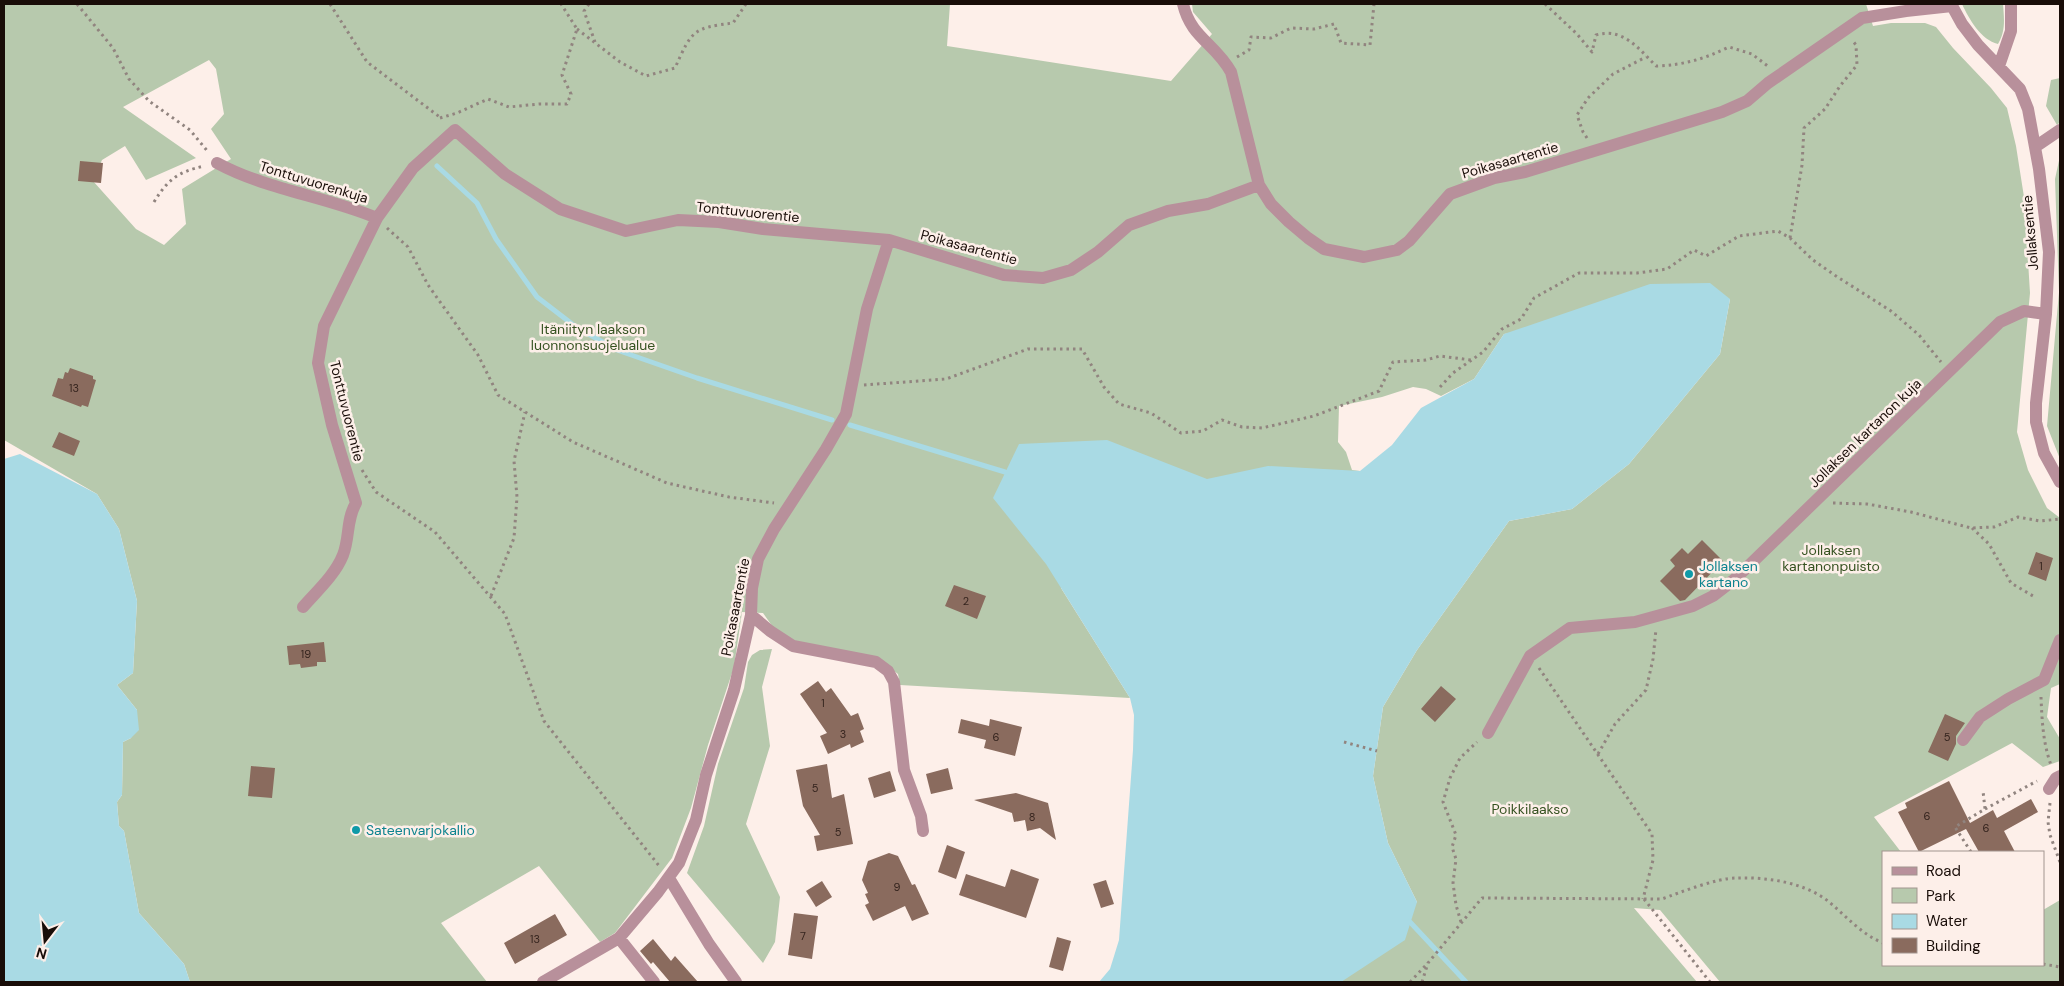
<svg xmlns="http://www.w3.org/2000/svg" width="2064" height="986" font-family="'DM Sans',sans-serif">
	<rect width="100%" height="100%" fill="#fdefe9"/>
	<path fill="#b7c9ad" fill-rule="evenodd" d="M4 4H950L947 46 1171 81 1212 34 1193 12 1192 4H1866L1873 26 1891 23H1925L1936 27 1953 48 1991 88 2007 108 2016 146 2024 197 2030 293 2017 432 2028 470 2047 508 2060 518V684L2051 688 2047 717 2060 739V761L2043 767 2012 743 1874 817 1901 852H1883V965H2043V910L2060 900V982H1720L1660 910 1634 908 1697 982H1341L1417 902 1388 843 1373 776 1383 707 1417 650 1509 521 1572 509 1629 464 1720 354 1730 299 1504 334 1474 379 1441 396 1426 389 1413 387 1382 397 1339 406 1338 442 1346 452 1352 470 1360 471 1061 588 1130 698 900 685 898 674 876 657 795 641 775 630 763 613 742 612 734 667 708 745 691 808 672 858 615 933 600 942 539 866 441 923 487 982H190L184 964 139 913 124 831 119 826 117 802 122 795 123 742 131 738 137 710 117 685 133 673 137 601 119 529 97 494 4 440ZM209 60 216 69 224 114 211 129 231 159 182 189 186 224 164 245 136 229 93 181 102 160 125 146 146 180 196 158 123 107Z
		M1962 4H2003C2004 18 2006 31 1998 44 1981 40 1969 19 1962 4Z
		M2060 78V122L2057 125 2046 106 2051 80Z
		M2060 156V459L2047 426 2059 292 2055 179Z
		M772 649 762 687 770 746 746 824 780 897 775 942 763 963 687 873 704 826 718 764 744 688 748 662 752 655 760 650Z"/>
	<path fill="#a9dae4" d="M1710 283 1730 299 1720 354 1629 464 1572 509 1509 521 1417 650 1383 707 1373 776 1388 843 1417 902 1405 940 1341 982H1099L1110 969 1119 940 1133 750 1134 715 1130 698 1046 564 993 498 1019 444 1107 440 1207 479 1268 466 1360 471 1392 445 1421 408 1474 379 1504 334 1650 284Z
		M20 454 97 494 119 529 137 601 133 673 117 685 137 710 139 730 131 738 123 742 122 795 117 802 119 826 124 831 139 913 184 964 190 982H4V459Z"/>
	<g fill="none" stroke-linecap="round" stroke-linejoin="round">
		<path stroke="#a9dae4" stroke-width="5" d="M437 166 477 203 496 239 537 297 576 327 617 350 697 378 832 420
			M850 425 1005 472
			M1410 922 1466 982"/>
	</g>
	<path fill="#8a6b5e" d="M80 161 103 163 101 183 78 181Z
		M70 368 93 376V379L96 380 88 407 82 405 81 407 52 396 58 378 63 379 65 372 68 373Z
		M59 432 80 441 74 456 52 447Z
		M1702 540 1723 561 1685 600 1680 601 1660 581 1675 566 1670 560 1682 548 1688 554Z
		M2036 552 2053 558 2046 581 2028 574Z
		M954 585 986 596 977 619 945 606Z
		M324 642 326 662H317V666L301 668 300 664 289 665 287 646Z
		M818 681 826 692 831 688 851 716 858 713 864 729 860 731 864 742 851 748 850 744 828 754 820 736 827 733 800 694Z
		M1441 686 1456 699 1435 722 1421 709Z
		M1945 714 1965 723 1956 736V744L1948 761 1928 752Z
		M961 719 989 726 990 719 1022 727 1015 756 984 748 986 740 958 733Z
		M827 764 832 798 844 794 853 844 817 851 814 836 820 835 803 806 796 770Z
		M251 766 275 768 272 798 248 796Z
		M948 768 953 789 931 794 926 774Z
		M890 771 896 791 874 798 868 778Z
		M1949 781 1970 823 1993 810 1997 818 2031 799 2038 812 2004 831 2015 852H1979L1966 829 1919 852 1898 812 1907 808 1905 803Z
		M1016 793 1048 803 1056 840 1040 828 1027 831 1025 820 1014 822 1012 813 974 800Z
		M947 845 965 852 956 879 938 872Z
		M889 853 898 856 912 885 915 884 929 914 912 921 905 906 873 921 865 905 869 903 865 894 868 893 862 880 868 861Z
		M1011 869 1039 879 1026 918 959 895 966 874 1005 887Z
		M1106 880 1114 904 1101 908 1093 884Z
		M822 881 832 897 816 907 806 891Z
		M794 913 818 916 812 959 788 955Z
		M555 914 567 935 515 964 504 943Z
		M1057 937 1071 941 1063 971 1049 967Z
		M653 939 671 961 675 956 698 982H670L653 962 651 964 640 951Z"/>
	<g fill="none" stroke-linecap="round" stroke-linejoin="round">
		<path stroke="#91847f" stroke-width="3" stroke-dasharray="2.5 4" stroke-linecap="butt" d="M77 4 113 48 129 79 149 101 190 130 209 153
			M330 4 367 62 441 118
			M589 4 584 11 595 42
			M1545 4 1577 34 1592 52 1596 35C1623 27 1639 49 1656 66 1684 65 1704 59 1729 47L1752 54 1769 67
			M577 29 620 62 646 76 675 68C692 30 693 28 733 23L746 4
			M1237 57 1249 50 1251 37 1271 38 1291 28 1314 29 1334 24 1341 43 1370 45 1374 4
			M440 118 457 113 488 99 509 107 539 104H567L571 94 562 75 577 29 561 4
			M1587 138 1583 132 1577 115 1588 98 1613 74 1646 57
			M154 202C168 179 178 172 204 166
			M387 228 408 247 428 285 478 355 498 395 573 442 667 483 729 497 774 503
			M1790 238 1802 165 1804 128 1825 109 1840 86 1857 65 1856 45 1852 40
			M864 385 946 379 1028 349H1082L1104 387 1119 404 1151 413 1181 433 1203 431 1222 420 1242 427 1262 428 1314 416 1379 391 1393 362 1426 360 1440 356 1471 360
			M1440 387 1453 373 1483 352 1502 329 1521 319 1534 298 1579 273H1637L1667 269 1694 250 1706 256 1739 236 1778 231 1790 238 1813 260 1836 276 1891 311 1919 335 1941 362
			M362 470 376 492 435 532 505 614 544 721 660 867
			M1833 503 1867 504 1911 512 1971 528 1994 527 2018 517 2040 521 2060 519
			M1972 528 1989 544 2011 583 2033 596
			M491 596 514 538 517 497 514 461 525 412
			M1539 668 1652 834 1653 860 1643 899
			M2041 697C2042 721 2043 743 2051 765
			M1344 742 1377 751
			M1598 754 1615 724 1646 690 1653 659 1656 629
			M2050 803 2048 822 2050 835 2060 862
			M1985 809 2037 781
			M1971 852 1955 827 1985 809 1983 791
			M1644 899 1710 982
			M1461 922 1456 905 1453 883 1456 859 1452 847 1456 835 1443 802 1450 778 1460 758 1477 742
			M2043 964 2060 967
			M1410 982 1427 964
			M1422 982 1428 963 1482 898 1662 899C1681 892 1717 878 1736 878 1767 877 1803 882 1828 901 1846 916 1861 934 1883 943"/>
		<path stroke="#b8909b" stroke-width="12" d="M1183 4C1191 38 1215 43 1231 72L1259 185 1271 204 1289 222 1308 238 1324 249 1364 257 1397 250 1409 241 1450 194 1494 178 1525 172 1722 112 1747 101 1768 83 1862 18 1906 11 1952 6
			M1951 4 1962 24 1978 45 2020 89 2028 109 2039 169 2049 252 2046 314 2036 403V422L2044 453 2060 482
			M1999 66 2011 31V4
			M2035 147 2060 130
			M217 163C267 190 325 196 377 218L413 168 455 130 505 174 560 209 626 231 678 220 719 222 763 229 889 240
			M303 607C317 591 335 575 343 555 350 537 346 520 356 503L332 425 318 363 324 326 377 218
			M751 615 770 631 793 646 876 662 888 671 894 682 904 770 921 816 923 831
			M1488 733 1530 656 1570 628 1635 622 1693 606 1713 596 1735 579 2000 322 2024 311 2046 314
			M1963 740 1980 717 2008 699 2044 680 2060 640
			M2049 789 2056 778 2060 776
			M669 878 709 944 736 982
			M619 938 654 982
			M543 982 619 938 658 892 679 863 696 820 706 775 734 690 751 615 752 588 758 559 774 529 826 449 846 414 867 309 889 240 1004 275 1043 278 1071 270 1098 252 1129 225 1168 211 1208 204 1259 185"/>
	</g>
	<g fill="#0f9aa8" stroke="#fdefe9" stroke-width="2">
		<circle cx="1689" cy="574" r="5"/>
		<circle cx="356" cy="830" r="5"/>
	</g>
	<g text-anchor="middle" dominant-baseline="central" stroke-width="5" stroke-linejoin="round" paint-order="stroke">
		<g font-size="11" fill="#35241e">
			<text x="74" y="388">13</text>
			<text x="2041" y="566">1</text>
			<text x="966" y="601">2</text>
			<text x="306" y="654">19</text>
			<text x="823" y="703">1</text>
			<text x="843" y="734">3</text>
			<text x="996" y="737">6</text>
			<text x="1947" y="737">5</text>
			<text x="815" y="788">5</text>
			<text x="1927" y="816">6</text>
			<text x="1032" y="817">8</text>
			<text x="1986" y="828">6</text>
			<text x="838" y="832">5</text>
			<text x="897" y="887">9</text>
			<text x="803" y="936">7</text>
			<text x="535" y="939">13</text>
		</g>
		<g font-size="14" fill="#190d08" stroke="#fdefe9">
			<text transform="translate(1510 160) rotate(-16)">Poikasaartentie</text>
			<text transform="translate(314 182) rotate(17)">Tonttuvuorenkuja</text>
			<text transform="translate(748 212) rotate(6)">Tonttuvuorentie</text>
			<text transform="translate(2030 233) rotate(-95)">Jollaksentie</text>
			<text transform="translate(969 247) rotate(15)">Poikasaartentie</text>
			<text transform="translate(347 411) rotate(76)">Tonttuvuorentie</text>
			<text transform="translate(1865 433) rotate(-44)">Jollaksen kartanon kuja</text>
			<text transform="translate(735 607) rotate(-79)">Poikasaartentie</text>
		</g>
		<g font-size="14" fill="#365221" stroke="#fdefe9">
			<text x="593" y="329">Itäniityn laakson<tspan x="593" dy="16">luonnonsuojelualue</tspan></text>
			<text x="1831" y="550">Jollaksen<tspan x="1831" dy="16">kartanonpuisto</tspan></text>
			<text x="1530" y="809">Poikkilaakso</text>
		</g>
		<g font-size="14" fill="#0d838f" stroke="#fdefe9" text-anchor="start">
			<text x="1699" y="566">Jollaksen<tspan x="1699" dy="16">kartano</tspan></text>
			<text x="366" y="830">Sateenvarjokallio</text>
		</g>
	</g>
	<rect width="2064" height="986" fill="none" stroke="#190d08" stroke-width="10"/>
	<rect x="1882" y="851" width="162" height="115" fill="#fdefe9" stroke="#a2958f"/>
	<rect x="1892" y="867" width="25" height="8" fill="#b8909b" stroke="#a2958f"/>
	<text x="1926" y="876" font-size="15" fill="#190d08">Road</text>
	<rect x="1892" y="888" width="25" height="15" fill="#b7c9ad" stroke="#a2958f"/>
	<text x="1926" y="901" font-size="15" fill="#190d08">Park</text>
	<rect x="1892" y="914" width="25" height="15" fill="#a9dae4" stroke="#a2958f"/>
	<text x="1926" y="926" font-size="15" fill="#190d08">Water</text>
	<rect x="1892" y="938" width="25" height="15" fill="#8a6b5e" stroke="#a2958f"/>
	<text x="1926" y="951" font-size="15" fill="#190d08">Building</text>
	<g transform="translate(45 941) rotate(196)" stroke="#fdefe9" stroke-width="4" paint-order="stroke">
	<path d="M0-4L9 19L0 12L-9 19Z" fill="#190d08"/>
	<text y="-8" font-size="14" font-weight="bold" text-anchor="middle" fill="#190d08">N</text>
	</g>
</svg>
